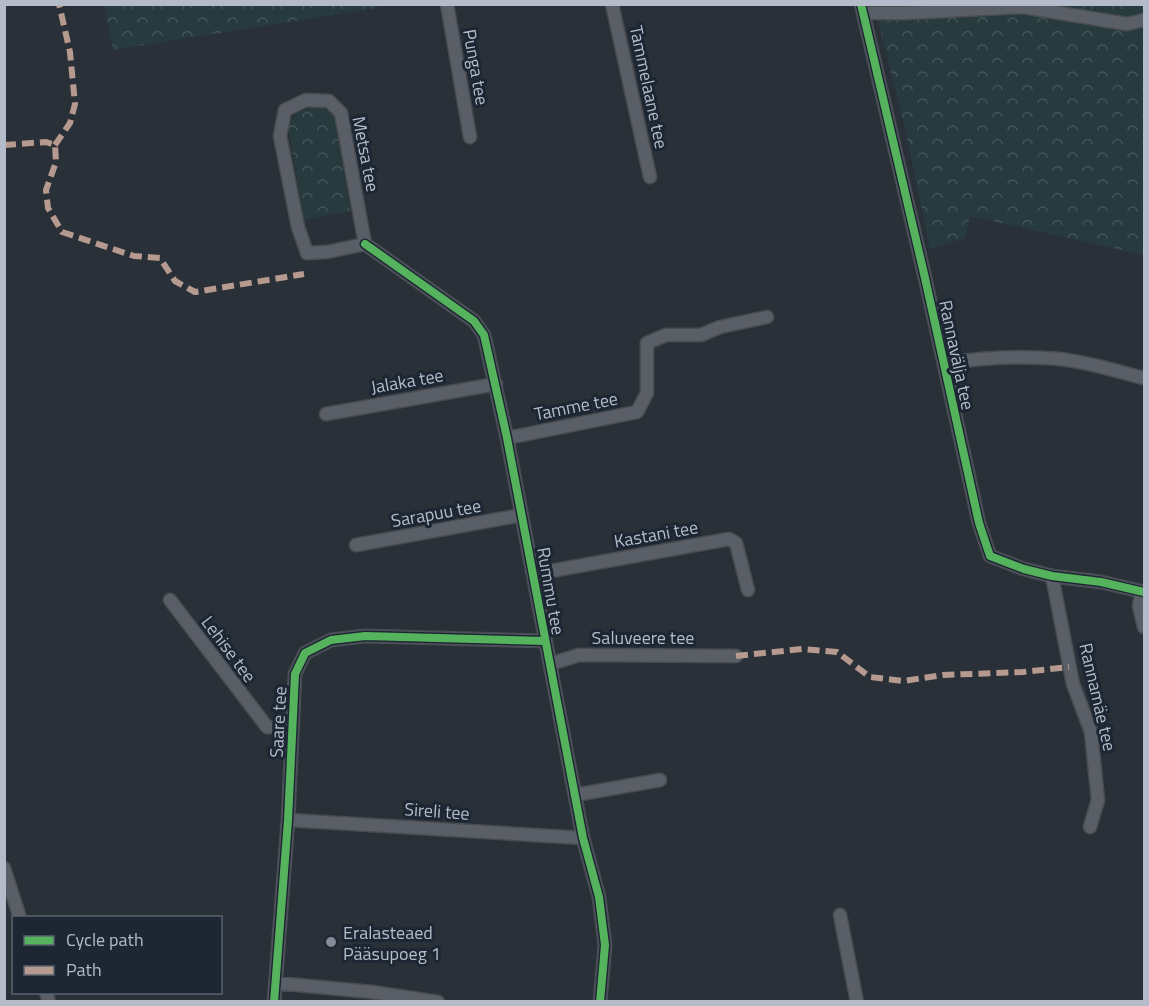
<svg xmlns="http://www.w3.org/2000/svg" width="1149" height="1006" font-family="'Titillium Web',sans-serif">
	<defs>
		<pattern id="forest-crowns" width="20" height="18" patternUnits="userSpaceOnUse" patternTransform="scale(1.5)"><rect width="20" height="18" fill="#273a3e"/><path d="M2 6a3 3 0 1 1 6 0M12 15a3 3 0 1 1 6 0" fill="none" stroke="#445559"/></pattern>
	</defs>
	<rect width="100%" height="100%" fill="#2a3038"/>
	<path fill="url(#forest-crowns)" d="M376 4 377 8 113 50 104 5Z
		M874 5H1144V255L970 216 965 238 930 249 905 128Z
		M315 106 329 109 335 120 350 211 304 220 288 126 297 113Z"/>
	<g fill="none" stroke-linecap="round" stroke-linejoin="round">
		<defs>
			<path id="street" d="M447 4 470 137
				M612 4 650 177
				M861 4 925 278 979 523 990 556 1024 569 1052 576 1101 582 1144 592
				M863 13H905L1023 7 1127 24 1144 20
				M306 100 329 101 341 113 365 244 327 252 307 253 298 227 280 136 285 110Z
				M365 244 474 321 484 335 507 438 583 838 599 897 605 945 600 1002
				M944 364C976 358 1012 356 1045 358 1079 359 1112 370 1144 378
				M326 414 496 384
				M507 438 637 412 647 393V343L666 335H701L720 327 767 317
				M356 545 522 515
				M534 574 729 539 736 543 748 590
				M1052 576 1073 684 1091 732 1098 800 1090 827
				M1142 592 1139 606 1144 627
				M170 600 267 727 292 729
				M550 664 579 655 736 656
				M575 795 660 780
				M288 820 583 838
				M4 868 20 918
				M840 915 857 1002
				M276 983 372 992 438 1002
				M46 992 49 1002
				M274 1002 288 820 295 674 305 653 331 640 365 636 545 641"/>
		</defs>
		<use href="#street" stroke="#484c53" stroke-width="15"/>
		<use href="#street" stroke="#5a5e66" stroke-width="12"/>
		<path stroke="#b69a8f" stroke-width="6" stroke-dasharray="12 6" stroke-linecap="butt" d="M4 145 46 142 55 145 56 162 46 190 48 208 62 232 134 256 160 258 175 281 195 292 304 274
			M55 145 70 123 75 104 70 52 59 4
			M736 656 802 649 837 652 870 677 903 681 943 675 1023 672 1069 667"/>
		<defs>
			<path id="cycleway" d="M861 4 925 278 979 523 990 556 1024 569 1052 576 1101 582 1144 592
				M365 244 474 321 484 335 507 438 583 838 599 897 605 945 600 1002
				M274 1002 288 820 295 674 305 653 331 640 365 636 545 641"/>
		</defs>
		<use href="#cycleway" stroke="#1d2633" stroke-width="11"/>
		<use href="#cycleway" stroke="#56b35d" stroke-width="8"/>
	</g>
	<circle fill="#848b96" stroke="#1d2633" stroke-width="2" cx="331" cy="942" r="6"/>
	<g text-anchor="middle" dominant-baseline="central" stroke-width="6" stroke-linejoin="round" paint-order="stroke">
		<g font-size="18" fill="#b4bcc9" stroke="#1d2633">
			<text transform="translate(476 67) rotate(80)">Punga tee</text>
			<text transform="translate(649 87) rotate(78)">Tammelaane tee</text>
			<text transform="translate(366 154) rotate(79)">Metsa tee</text>
			<text transform="translate(957 355) rotate(78)">Rannavälja tee</text>
			<text transform="translate(407 381) rotate(-10)">Jalaka tee</text>
			<text transform="translate(576 406) rotate(-11)">Tamme tee</text>
			<text transform="translate(436 513) rotate(-10)">Sarapuu tee</text>
			<text transform="translate(656 534) rotate(-10)">Kastani tee</text>
			<text transform="translate(551 591) rotate(80)">Rummu tee</text>
			<text x="643" y="637">Saluveere tee</text>
			<text transform="translate(229 649) rotate(53)">Lehise tee</text>
			<text transform="translate(1098 697) rotate(77)">Rannamäe tee</text>
			<text transform="translate(278 722) rotate(-87)">Saare tee</text>
			<text transform="translate(437 811) rotate(4)">Sireli tee</text>
		</g>
		<g font-size="18" fill="#b4bcc9" stroke="#1d2633" text-anchor="start">
			<text x="343" y="932">Eralasteaed<tspan x="343" dy="21">Pääsupoeg 1</tspan></text>
		</g>
	</g>
	<rect width="1149" height="1006" fill="none" stroke="#b4bcc9" stroke-width="12"/>
	<rect x="12" y="916" width="210" height="78" fill="#1d2633" stroke="#59626f" stroke-width="1.5"/>
	<rect x="24" y="936" width="30" height="9" fill="#56b35d" stroke="#59626f" stroke-width="1.5"/>
	<text x="66" y="946" font-size="18" fill="#b4bcc9">Cycle path</text>
	<rect x="24" y="966" width="30" height="9" fill="#b69a8f" stroke="#59626f" stroke-width="1.5"/>
	<text x="66" y="976" font-size="18" fill="#b4bcc9">Path</text>
</svg>
